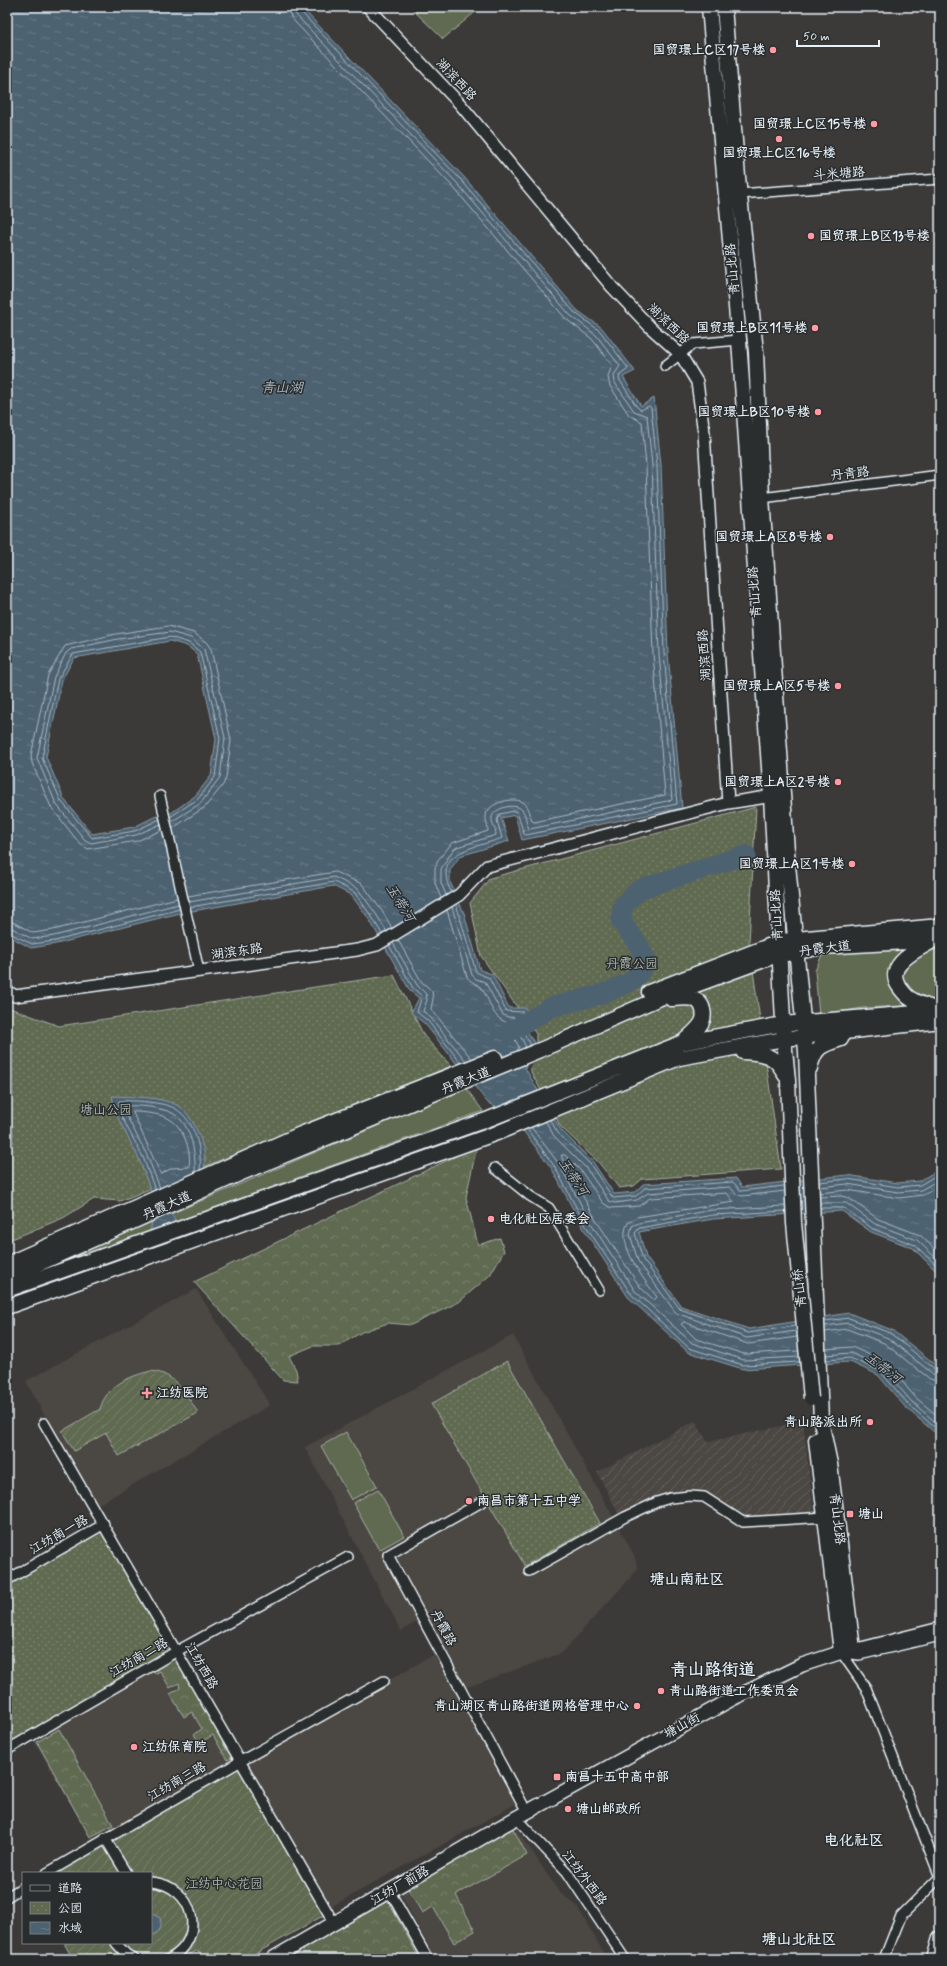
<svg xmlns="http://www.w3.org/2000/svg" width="947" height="1966" font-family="Mynerve,'LXGW WenKai TC',sans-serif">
	<defs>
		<pattern id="industrial-furrows" width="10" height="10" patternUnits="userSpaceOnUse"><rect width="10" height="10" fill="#4c4643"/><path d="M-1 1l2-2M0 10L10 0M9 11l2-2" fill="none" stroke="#66615f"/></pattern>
		<pattern id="forest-crowns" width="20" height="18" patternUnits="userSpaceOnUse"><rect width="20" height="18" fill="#616a51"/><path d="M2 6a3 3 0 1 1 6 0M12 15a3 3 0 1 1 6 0" fill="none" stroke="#78806b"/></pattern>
		<pattern id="park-dots" width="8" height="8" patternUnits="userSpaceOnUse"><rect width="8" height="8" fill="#616a51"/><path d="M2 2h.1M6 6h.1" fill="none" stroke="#78806b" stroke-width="1.8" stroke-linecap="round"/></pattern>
		<pattern id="garden-furrows" width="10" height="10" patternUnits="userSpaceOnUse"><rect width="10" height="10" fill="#616a51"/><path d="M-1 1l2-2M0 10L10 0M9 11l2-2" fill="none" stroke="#78806b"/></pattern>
		<pattern id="water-ripples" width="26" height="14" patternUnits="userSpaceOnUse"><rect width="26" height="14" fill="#4d6271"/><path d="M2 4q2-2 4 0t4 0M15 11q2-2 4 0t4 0" fill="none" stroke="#677986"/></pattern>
	</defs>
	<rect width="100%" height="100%" fill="#3c3a38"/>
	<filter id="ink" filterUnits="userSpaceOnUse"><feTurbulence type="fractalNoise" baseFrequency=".025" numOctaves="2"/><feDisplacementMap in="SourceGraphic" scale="8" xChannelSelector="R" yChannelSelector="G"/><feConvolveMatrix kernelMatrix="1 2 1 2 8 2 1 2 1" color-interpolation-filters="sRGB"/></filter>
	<g filter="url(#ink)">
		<path fill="#4c4643" d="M196 1289 270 1405 94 1507 26 1381Z
			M513 1335 634 1555 638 1569 562 1653 465 1688 425 1617 401 1631 305 1447Z
			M176 1653 236 1758 92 1842 32 1737Z
			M435 1654 517 1803 331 1907 246 1761Z
			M517 1829 559 1892 577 1906 607 1959H435L400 1893Z"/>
		<path fill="url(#industrial-furrows)" d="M695 1421 708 1442 803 1421 814 1515 743 1517 706 1492 685 1491 660 1497 619 1515 597 1472Z"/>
		<path fill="#616a51" stroke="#a4aea4" d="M410 7H481L443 39Z
			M940 945V1004L863 1008 819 1015 815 971 822 955Z
			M466 1088 483 1111 20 1278Z
			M346 1432 377 1486 351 1500 321 1446Z
			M378 1489 404 1536 379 1550 353 1503Z"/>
		<path fill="url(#forest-crowns)" stroke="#a4aea4" d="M477 1146 466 1197 478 1245 500 1238 504 1251 490 1275 459 1302 411 1325 388 1323 362 1332 338 1346H313L289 1356 296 1370 298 1381 283 1380 194 1282Z
			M174 1656 234 1757 227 1760 213 1735 199 1743 194 1734 202 1729 192 1712 184 1717 170 1694 180 1688 179 1683 170 1688 160 1671 155 1674 152 1669Z
			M59 1729 113 1825 90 1837 37 1742Z
			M511 1825 527 1855 456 1895 475 1931 454 1943 433 1907 422 1913 406 1885Z
			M388 1901 420 1959H285Z"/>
		<path fill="url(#park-dots)" stroke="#a4aea4" d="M756 807 749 942 781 1169 642 1179 634 1186 619 1188 599 1163 561 1127 531 1072V1067L536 1060V1034L481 956 470 903 490 878Z
			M394 975 424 1036 451 1066 120 1201 94 1199 63 1218 7 1241V1007L59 1026Z
			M507 1361 600 1523 525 1566 431 1404Z
			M104 1524 177 1651 7 1749V1583Z"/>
		<path fill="url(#garden-furrows)" stroke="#a4aea4" d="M151 1371C175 1373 186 1394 198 1413L119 1456 106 1433 74 1451 62 1431 100 1409C106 1386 129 1376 151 1371Z
			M239 1765 326 1914 246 1959H210L196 1951 182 1959H73L65 1945V1943H151V1873H50Z"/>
		<path fill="url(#water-ripples)" stroke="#8b9ba7" fill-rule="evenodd" d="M7 7H301L464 177 577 310 602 328 635 371 623 377 641 406 654 398 661 465 668 653 682 808 522 840 515 815 501 818 509 841 460 856 450 870V882L464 913 480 970 492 974 509 1008H525L534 1018 526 1029 536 1046 525 1068 561 1130 593 1162 614 1194 635 1192 643 1184 736 1178 742 1187 847 1175 897 1183 919 1181 940 1169V1275L913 1248 871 1232 842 1211 713 1219 639 1232 646 1257 681 1306 749 1329 849 1313 892 1330 940 1368V1437L905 1407 878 1375 850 1362 743 1369 688 1352 628 1297 583 1228 552 1169 512 1116 488 1103 425 1024 411 1013 419 998 410 991 369 919 351 895 333 886 176 914 56 944 31 948 7 935ZM170 641 187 646 197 654 216 739 211 776 195 796 171 813 154 817 134 827 92 834 64 799 46 757 62 680 74 658Z
			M112 1096C134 1097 157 1096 177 1105 191 1111 204 1143 205 1158 205 1166 204 1174 203 1182L170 1201V1213L174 1218 176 1226 171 1238 157 1257 146 1259 152 1221 153 1197 139 1159 116 1114Z
			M151 1913 160 1918C163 1926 160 1933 151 1935Z"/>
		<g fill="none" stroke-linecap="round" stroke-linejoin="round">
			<path stroke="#aab8c2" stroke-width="1" d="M287 7 292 19 453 187 566 319 592 339 612 365 608 377 610 386 629 415 642 422 646 466 653 654 665 795 534 822 532 821C530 815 530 808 524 803 515 796 492 802 487 812 484 819 488 825 488 831L452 843 438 860 435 868V883L441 898
				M293 7 296 15 457 183 570 315 596 335 620 366 614 375 615 383 634 411 647 416 652 465 659 654 672 800 530 829 528 828C526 822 526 814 522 810 516 802 494 808 492 817 491 823 496 829 496 835L457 847 453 850 441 869V883L446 895
				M298 7 300 11 461 180 574 312 600 331 628 368 627 370 620 375 619 379 637 407 641 410 649 406 651 408 657 465 664 653 677 804 526 835 524 834 517 812 514 811 500 814 497 820 502 838C474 849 431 850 451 892
				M160 819 135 831 92 838 61 801 42 758 58 679 73 654 170 637 189 643 200 652 220 738 215 777 198 799 170 817
				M161 824 136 835 91 843 85 840 56 804 37 758 54 677 66 653 71 649 118 639 170 632 191 638 204 649 225 738 220 777 201 803 171 822
				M162 830 137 841 88 849 80 844 51 807 32 763 31 756 48 675 65 646 116 634 168 626 194 633 206 642 211 649 231 740 226 778 223 785 205 807 173 828
				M188 896 335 872 362 884 382 911 392 928
				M189 902 334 877 358 889 376 914 387 932
				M456 904 476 972 489 978 506 1011 523 1012 528 1017 522 1030 531 1045
				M190 907 334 882 354 892 372 917 382 934
				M452 907 472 975 476 979 485 982 503 1015 508 1017 521 1018 517 1030 526 1047
				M447 910 467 977C471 983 479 984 482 989 493 1005 490 1018 511 1024L512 1034 519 1047 517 1051
				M7 921 15 923 33 933 53 930 177 898
				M7 927 12 928 32 939 54 936 178 904
				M7 932 32 944 55 941 180 909
				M398 940 421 981 432 991 433 999 431 1009 472 1059
				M393 943 417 985 426 994 427 1000 423 1011 431 1018 466 1061
				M389 945 413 988 422 996 417 1012 428 1021 461 1063
				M133 1112H138C148 1113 163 1114 171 1120 184 1128 192 1153 189 1167L172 1168 161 1174Z
				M550 1120 558 1133 590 1164 613 1198 636 1196 645 1188 733 1182 741 1191 784 1186
				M546 1122 554 1136 586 1168 609 1201 615 1203 637 1200 648 1193 730 1187 736 1194 742 1196 785 1191
				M531 1127 559 1164 591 1223 635 1291 692 1343 744 1360 799 1357
				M527 1129 555 1167 586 1226 631 1294 689 1348 743 1365 799 1362
				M562 1155H565L581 1171 603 1203 611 1208 639 1206 650 1198 727 1193 734 1202 637 1217 628 1223C615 1243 645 1281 657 1297L654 1300 640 1287 596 1220 562 1158Z
				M819 1182 847 1179 898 1187 920 1185 940 1173
				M820 1187 847 1184 898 1192 921 1190 940 1179
				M160 1188 147 1155 124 1111 125 1106C137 1105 163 1107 174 1114 191 1124 196 1154 195 1172
				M155 1190 143 1157 119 1112V1101C133 1100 165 1102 176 1109 195 1121 202 1150 200 1170
				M820 1193 847 1190 899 1198 923 1195 940 1186
				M820 1197 841 1196 849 1198 878 1219 920 1235 940 1254
				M820 1203H846L875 1224 917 1240 940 1262
				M785 1206 712 1210 639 1223 632 1226 630 1234 638 1261 676 1313 747 1338 796 1331
				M820 1208H844L873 1229 915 1245 940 1269
				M785 1211 713 1215 639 1228 635 1233 643 1260 680 1309 748 1333 796 1326
				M825 1321 849 1318 890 1333 936 1370 940 1371
				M825 1326 848 1323 888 1338 933 1374 940 1376
				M825 1332 847 1329 884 1343 930 1379 940 1382
				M797 1337 748 1344 684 1322 681 1324 696 1339 744 1354 798 1351
				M826 1349 852 1347 886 1362 915 1397 940 1418
				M826 1355 851 1353 882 1367 911 1401 940 1426
				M827 1360 850 1358 880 1371 908 1404 940 1432"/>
			<path stroke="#4d6271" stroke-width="20" d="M509 1032 552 1007 603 994 634 980 647 961 639 946 621 921 623 905 640 889 746 855"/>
			<defs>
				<path id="minor" d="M740 194 940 179
					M665 366 693 344 739 340
					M762 498 940 475
					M160 796 199 971
					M495 1168 530 1196 549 1208 599 1290
					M44 1423 334 1923
					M485 1500 388 1555 527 1812
					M529 1571 625 1517 657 1502 670 1498 690 1496 704 1497 743 1522 826 1517
					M7 1580 104 1524
					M853 1649 940 1627
					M841 1652 866 1688 940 1877
					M845 1653 859 1655 940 1636
					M7 1750 177 1651 348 1557
					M516 1818 567 1872 625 1959
					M105 1838 126 1873
					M47 1873 241 1761 384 1681
					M151 1882C194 1885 208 1939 169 1959
					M390 1892 428 1959
					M7 1897 23 1887
					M116 1943 126 1954 134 1959
					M884 1959 901 1916 940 1877"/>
				<path id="tertiary" d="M368 7 460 104 612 287 651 328 680 354 697 382 704 433 728 803
					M7 991 15 996 357 950 377 945 459 895 487 866 728 803 779 795"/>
				<path id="secondary" d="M272 1959 516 1818 732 1699 802 1665 851 1649"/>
				<path id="primary" d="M709 7 739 340 771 796 784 1039 788 1081 792 1178
					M724 7 738 177 756 352 762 498 788 865 806 1051 821 1421 830 1464 853 1649
					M931 942C915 951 883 966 900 988 903 992 907 997 911 999 918 1004 929 1006 937 1010
					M649 992 779 942 796 939 940 926
					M671 999C683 998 700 995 703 1010 704 1014 704 1018 702 1022 698 1030 688 1037 682 1043
					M743 1052C764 1053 776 1055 785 1075
					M810 1068C815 1047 821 1045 841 1039
					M7 1264 301 1134 495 1058
					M7 1278 239 1174 552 1045 655 1000 772 957 822 947 940 940
					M7 1290 489 1119 681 1043 783 1024 940 1011
					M7 1307 497 1133 679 1058 784 1039 940 1021
					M816 1440 841 1652
					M934 1959 940 1938"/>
			</defs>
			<use href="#minor" stroke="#e8f1f8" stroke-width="12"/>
			<use href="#tertiary" stroke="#e8f1f8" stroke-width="14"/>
			<use href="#secondary" stroke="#e8f1f8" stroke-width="16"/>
			<use href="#primary" stroke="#e8f1f8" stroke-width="17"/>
			<use href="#minor" stroke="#2a2d2e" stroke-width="9"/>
			<use href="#tertiary" stroke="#2a2d2e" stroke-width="11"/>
			<use href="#secondary" stroke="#2a2d2e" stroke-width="13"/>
			<use href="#primary" stroke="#2a2d2e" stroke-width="14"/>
			<defs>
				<path id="primary-bridge" d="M792 1178 794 1223 811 1398"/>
			</defs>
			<use href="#primary-bridge" stroke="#e8f1f8" stroke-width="17" stroke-linecap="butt"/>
			<use href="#primary-bridge" stroke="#2a2d2e" stroke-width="14"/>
		</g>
	</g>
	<g fill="#ff9aa2" stroke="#2a2d2e" stroke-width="1.5">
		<circle cx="773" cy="50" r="4"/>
		<circle cx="874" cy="124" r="4"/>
		<circle cx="779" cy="139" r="4"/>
		<circle cx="811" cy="236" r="4"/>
		<circle cx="815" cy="328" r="4"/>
		<circle cx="818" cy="412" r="4"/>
		<circle cx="830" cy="537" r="4"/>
		<circle cx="838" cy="686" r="4"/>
		<circle cx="838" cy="782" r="4"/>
		<circle cx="852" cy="864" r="4"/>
		<circle cx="491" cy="1219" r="4"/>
		<path d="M145 1387h4v4h4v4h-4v4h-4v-4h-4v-4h4z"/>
		<circle cx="870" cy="1422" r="4"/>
		<circle cx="469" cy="1501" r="4"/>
		<rect x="846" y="1510" width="8" height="8" rx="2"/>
		<circle cx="661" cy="1691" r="4"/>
		<circle cx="637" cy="1706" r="4"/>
		<circle cx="134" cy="1747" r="4"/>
		<rect x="553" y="1773" width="8" height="8" rx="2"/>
		<circle cx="568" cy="1809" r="4"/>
	</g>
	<g text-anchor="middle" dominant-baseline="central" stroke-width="3" stroke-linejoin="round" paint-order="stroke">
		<g font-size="13" font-weight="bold" fill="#e8f1f8" stroke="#2a2d2e" text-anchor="end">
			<text x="765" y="50">国贸璟上C区17号楼</text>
			<text x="866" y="124">国贸璟上C区15号楼</text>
			<text x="779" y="153" text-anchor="middle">国贸璟上C区16号楼</text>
			<text x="819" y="236" text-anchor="start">国贸璟上B区13号楼</text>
			<text x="807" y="328">国贸璟上B区11号楼</text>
			<text x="810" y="412">国贸璟上B区10号楼</text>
			<text x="822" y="537">国贸璟上A区8号楼</text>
			<text x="830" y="686">国贸璟上A区5号楼</text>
			<text x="830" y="782">国贸璟上A区2号楼</text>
			<text x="844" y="864">国贸璟上A区1号楼</text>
			<text x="499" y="1219" text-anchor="start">电化社区居委会</text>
			<text x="156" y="1393" text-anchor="start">江纺医院</text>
			<text x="862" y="1422">青山路派出所</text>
			<text x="477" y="1501" text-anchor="start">南昌市第十五中学</text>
			<text x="858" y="1514" text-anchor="start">塘山</text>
			<text x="669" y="1691" text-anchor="start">青山路街道工作委员会</text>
			<text x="629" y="1706">青山湖区青山路街道网格管理中心</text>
			<text x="142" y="1747" text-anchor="start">江纺保育院</text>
			<text x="565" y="1777" text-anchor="start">南昌十五中高中部</text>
			<text x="576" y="1809" text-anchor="start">塘山邮政所</text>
		</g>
		<g font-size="13" fill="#e8f1f8" stroke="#2a2d2e">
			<text transform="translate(456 80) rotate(47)">湖滨西路</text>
			<text transform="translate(839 174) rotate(-4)">斗米塘路</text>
			<text transform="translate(733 269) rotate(-95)">青山北路</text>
			<text transform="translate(668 324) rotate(44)">湖滨西路</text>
			<text transform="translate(850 474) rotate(-7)">丹青路</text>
			<text transform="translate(755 592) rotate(-94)">青山北路</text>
			<text transform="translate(705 655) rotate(-94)">湖滨西路</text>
			<text transform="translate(777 915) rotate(-93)">青山北路</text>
			<text transform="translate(825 949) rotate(-7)">丹霞大道</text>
			<text transform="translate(237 952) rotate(-8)">湖滨东路</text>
			<text transform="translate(466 1081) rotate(-22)">丹霞大道</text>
			<text transform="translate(167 1206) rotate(-24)">丹霞大道</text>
			<text transform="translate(800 1288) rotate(-96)">青山桥</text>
			<text transform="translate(837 1519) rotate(83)">青山北路</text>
			<text transform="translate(59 1535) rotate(-30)">江纺南一路</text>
			<text transform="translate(443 1628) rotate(62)">丹霞路</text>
			<text transform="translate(139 1658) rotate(-30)">江纺南二路</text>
			<text transform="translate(201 1666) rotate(60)">江纺西路</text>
			<text transform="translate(682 1726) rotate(-29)">塘山街</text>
			<text transform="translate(177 1782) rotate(-30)">江纺南三路</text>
			<text transform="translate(584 1878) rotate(53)">江纺外西路</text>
			<text transform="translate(400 1886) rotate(-30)">江纺厂前路</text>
		</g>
		<g font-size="13" fill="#abb4ad" stroke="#2a2d2e">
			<text x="632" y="964">丹霞公园</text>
			<text x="106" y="1110">塘山公园</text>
			<text x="224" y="1884">江纺中心花园</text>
		</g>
		<g font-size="14" font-style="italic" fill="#aab8c2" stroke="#2a2d2e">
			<text x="282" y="388">青山湖</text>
			<text transform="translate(400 903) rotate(59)">玉带河</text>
			<text transform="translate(573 1177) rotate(57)">玉带河</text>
			<text transform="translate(883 1368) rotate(38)">玉带河</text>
		</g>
		<g font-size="15" font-weight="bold" fill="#e8f1f8" stroke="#2a2d2e">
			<text x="687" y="1580">塘山南社区</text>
			<text x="854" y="1841">电化社区</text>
			<text x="799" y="1940">塘山北社区</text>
		</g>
		<g font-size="17" font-weight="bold" fill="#e8f1f8" stroke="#2a2d2e">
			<text x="713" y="1670">青山路街道</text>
		</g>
	</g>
	<rect width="947" height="1966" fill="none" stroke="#2a2d2e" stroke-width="24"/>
	<rect x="12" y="12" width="923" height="1942" fill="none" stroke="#e8f1f8" stroke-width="1.5" filter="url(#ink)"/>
	<rect x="22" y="1872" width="130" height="72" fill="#2a2d2e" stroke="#767b7f"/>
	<rect x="30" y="1885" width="20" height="6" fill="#2a2d2e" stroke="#767b7f"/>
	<text x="58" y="1892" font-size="12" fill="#e8f1f8">道路</text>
	<rect x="30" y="1902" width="20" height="12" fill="url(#park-dots)" stroke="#767b7f"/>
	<text x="58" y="1912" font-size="12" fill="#e8f1f8">公园</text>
	<rect x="30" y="1922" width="20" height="12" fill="url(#water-ripples)" stroke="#767b7f"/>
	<text x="58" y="1932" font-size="12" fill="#e8f1f8">水域</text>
	<path d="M797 40v6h82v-6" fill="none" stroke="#e8f1f8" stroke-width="2"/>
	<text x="803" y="40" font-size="12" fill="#e8f1f8" stroke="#2a2d2e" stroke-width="3" paint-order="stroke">50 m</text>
</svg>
